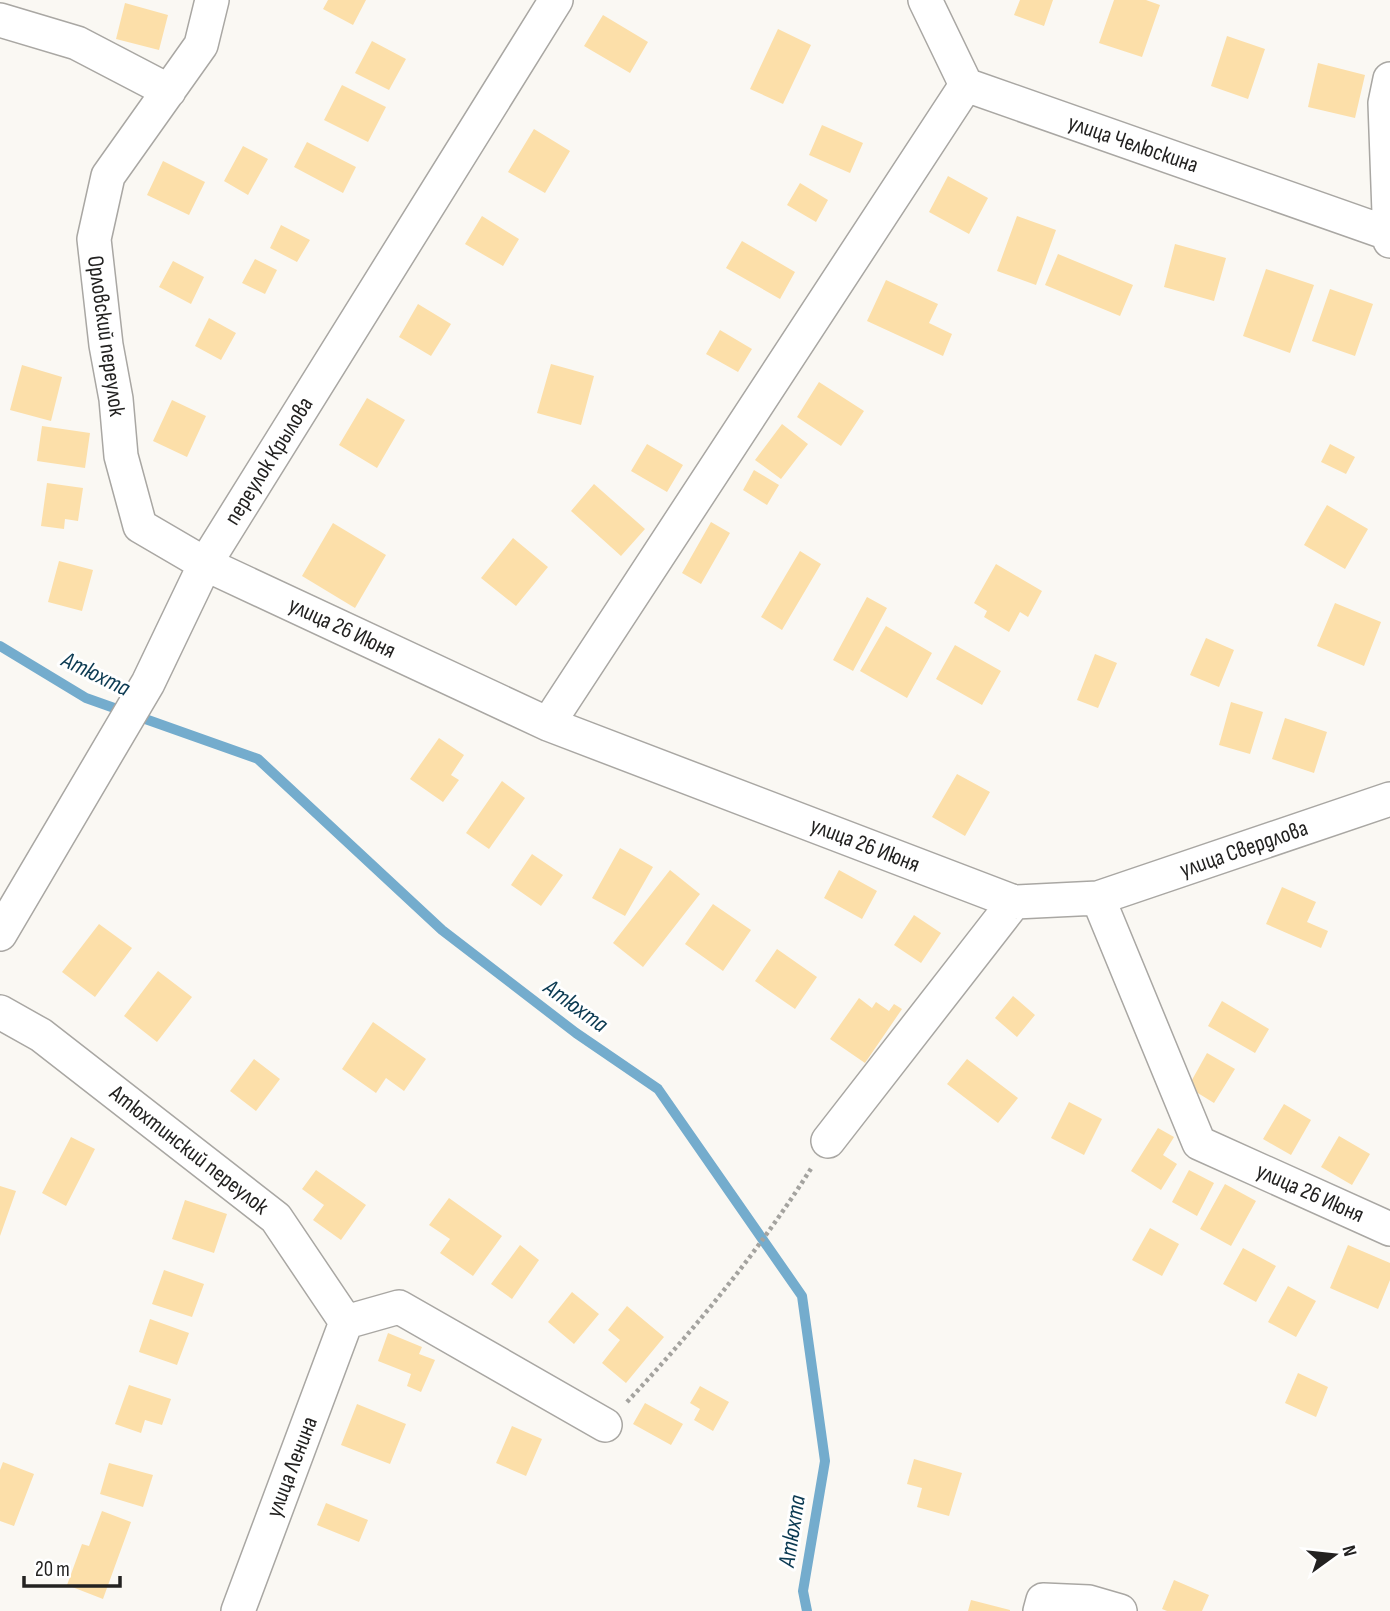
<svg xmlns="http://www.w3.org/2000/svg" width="1390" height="1611" font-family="'Sofia Sans Condensed',sans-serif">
	<rect width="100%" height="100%" fill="#faf8f3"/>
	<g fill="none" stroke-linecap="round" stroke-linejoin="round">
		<path stroke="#74accd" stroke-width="10" d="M0 646 86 698 258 759 442 930 576 1033 658 1089 802 1296 825 1461 803 1591 807 1611"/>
	</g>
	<path fill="#fcdfa9" d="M328 0H366L353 25 323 9Z
		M1020 0H1053L1044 26 1014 15Z
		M1114 0H1146L1160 5 1142 57 1099 43Z
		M125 3 168 15 159 50 116 39Z
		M603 15 648 42 630 73 584 46Z
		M778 29 811 45 783 104 750 89Z
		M1227 36 1265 49 1248 99 1211 86Z
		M372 41 406 59 389 90 355 73Z
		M1318 63 1365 75 1355 118 1308 107Z
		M342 85 386 107 368 142 324 120Z
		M822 125 863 143 850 173 809 155Z
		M534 129 570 151 545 193 508 172Z
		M307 142 356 167 343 193 294 167Z
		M243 146 268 159 248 195 224 181Z
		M163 161 205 182 189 215 147 195Z
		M948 176 988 198 969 234 929 212Z
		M800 183 828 200 816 222 787 205Z
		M482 216 519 239 503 266 465 244Z
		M1017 216 1056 230 1036 285 997 271Z
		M281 225 310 240 297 262 270 248Z
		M742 241 795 272 780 299 726 268Z
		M1175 244 1226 258 1214 301 1164 287Z
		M1058 254 1133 285 1120 316 1045 285Z
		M255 259 277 270 265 294 242 283Z
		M173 261 204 277 191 304 159 287Z
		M1266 269 1314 285 1290 353 1243 336Z
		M886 280 938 304 929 323 952 334 943 356 867 321Z
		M1330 289 1373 304 1355 356 1312 341Z
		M418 304 451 324 431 356 399 337Z
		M209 318 236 333 221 360 195 346Z
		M720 330 752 349 738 372 706 354Z
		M551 364 594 376 581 425 537 413Z
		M22 365 62 377 51 421 10 410Z
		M819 382 864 411 841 446 797 417Z
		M367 398 405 420 377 468 339 445Z
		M172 400 206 416 187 457 153 441Z
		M782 424 808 444 781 479 755 460Z
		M42 426 90 433 85 468 37 461Z
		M647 444 683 465 667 492 631 471Z
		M1330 444 1355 457 1346 474 1321 462Z
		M754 470 779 485 767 505 743 490Z
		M47 483 83 488 78 521 65 519 64 529 41 526Z
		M594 484 645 529 621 556 571 511Z
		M1327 505 1368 529 1345 569 1304 545Z
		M711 522 730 533 701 584 682 573Z
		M333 523 386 555 355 608 302 576Z
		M513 538 548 567 516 606 481 578Z
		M800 551 821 564 782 630 761 617Z
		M59 561 93 570 82 611 48 602Z
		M996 564 1042 591 1028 617 1020 612 1009 632 984 617 987 611 974 603Z
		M867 597 887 608 853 671 833 660Z
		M1335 603 1381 622 1364 666 1317 646Z
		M886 626 932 653 907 698 860 671Z
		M1206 638 1234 650 1219 687 1190 675Z
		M955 645 1001 671 982 705 936 679Z
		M1095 654 1117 663 1098 708 1077 700Z
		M1231 702 1263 712 1250 754 1219 745Z
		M1285 718 1327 732 1314 773 1272 759Z
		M439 738 464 755 451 775 459 780 443 802 410 779Z
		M957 774 990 792 965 836 932 817Z
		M502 781 525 798 489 849 466 833Z
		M620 848 653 867 625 916 592 898Z
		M532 854 563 875 541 906 511 885Z
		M670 870 700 894 643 967 613 943Z
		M839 870 877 891 862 919 824 898Z
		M1282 887 1316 902 1307 922 1328 931 1321 948 1266 924Z
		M713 904 751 930 723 971 685 944Z
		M914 915 941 933 921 963 894 945Z
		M99 924 132 948 95 997 62 972Z
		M777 949 817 977 795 1009 755 981Z
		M158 971 192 997 157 1042 124 1016Z
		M1013 996 1035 1015 1017 1037 995 1018Z
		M859 998 872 1008 876 1002 889 1011 894 1004 902 1009 865 1063 830 1039Z
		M1222 1001 1269 1029 1255 1053 1208 1026Z
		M373 1022 426 1059 404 1091 386 1078 376 1093 342 1069Z
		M1207 1053 1235 1069 1214 1103 1188 1087Z
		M254 1059 280 1079 256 1111 230 1091Z
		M967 1059 1018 1098 998 1123 947 1084Z
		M1069 1102 1102 1119 1084 1155 1051 1138Z
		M1284 1104 1311 1120 1291 1155 1263 1139Z
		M1158 1128 1174 1137 1163 1155 1177 1164 1161 1190 1131 1171Z
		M1339 1136 1370 1154 1352 1185 1321 1167Z
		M71 1137 95 1149 66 1206 42 1193Z
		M316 1170 366 1205 341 1240 313 1220 324 1205 302 1189Z
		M1189 1170 1214 1183 1197 1216 1172 1202Z
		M1225 1184 1256 1201 1231 1246 1200 1229Z
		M0 1186 16 1191 0 1236Z
		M449 1198 502 1236 473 1276 440 1253 450 1239 429 1225Z
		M185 1200 227 1214 214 1253 172 1239Z
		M1150 1228 1179 1244 1162 1276 1132 1260Z
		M520 1245 539 1260 512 1299 491 1284Z
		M1348 1245 1390 1263V1280L1378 1309 1330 1288Z
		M1243 1248 1276 1266 1256 1302 1223 1284Z
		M164 1270 204 1284 192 1317 152 1304Z
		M1288 1286 1316 1301 1296 1337 1268 1322Z
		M572 1292 599 1314 574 1344 548 1322Z
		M627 1306 664 1337 626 1383 602 1363 620 1340 608 1330Z
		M150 1319 189 1333 177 1365 139 1352Z
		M388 1333 422 1347 419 1354 435 1360 421 1392 407 1386 411 1374 378 1361Z
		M1298 1373 1328 1387 1316 1417 1285 1403Z
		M129 1385 171 1399 162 1425 145 1420 141 1433 115 1424Z
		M700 1386 729 1402 713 1431 694 1420 700 1409 690 1403Z
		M645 1403 683 1424 671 1445 633 1424Z
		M357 1404 406 1424 390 1464 341 1445Z
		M512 1426 542 1439 526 1476 496 1463Z
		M914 1459 962 1473 949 1516 917 1507 922 1488 907 1484Z
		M3 1462 34 1474 14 1526 0 1521V1470Z
		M109 1463 153 1475 143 1507 100 1494Z
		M326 1503 368 1520 359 1542 317 1525Z
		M102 1511 131 1522 103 1599 67 1585 82 1544 89 1546Z
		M1174 1580 1209 1595 1202 1611H1167L1162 1609Z
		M971 1600 1010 1610V1611H968Z"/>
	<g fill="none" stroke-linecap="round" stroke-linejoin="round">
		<defs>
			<path id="minor" d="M212 0 201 45 108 176 94 239 106 345 116 399 121 456 140 526 205 564 548 724 1014 902 1098 898 1199 1143 1390 1229
				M925 0 966 85 1390 234
				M0 20 77 43 169 91
				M1390 79 1385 103 1390 241
				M548 724 966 85
				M1098 898 1390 799
				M0 934 148 683 205 564 556 0
				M0 1012 41 1035 276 1218 346 1322 399 1307 605 1425
				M828 1141 1014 902
				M238 1611 346 1322
				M1040 1611 1043 1600 1089 1602 1120 1611"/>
		</defs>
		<use href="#minor" stroke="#a9a7a3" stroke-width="36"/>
		<path stroke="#a4a39f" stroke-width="4.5" stroke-dasharray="3.5 3.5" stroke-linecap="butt" d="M627 1402C695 1329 759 1251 812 1167"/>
		<use href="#minor" stroke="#fff" stroke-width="33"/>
	</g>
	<g text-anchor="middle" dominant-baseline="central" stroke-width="6" stroke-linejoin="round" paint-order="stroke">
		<g font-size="23" fill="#232221" stroke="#fff">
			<text transform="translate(1133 144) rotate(19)">улица Челюскина</text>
			<text transform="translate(106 336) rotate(82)">Орловский переулок</text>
			<text transform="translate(269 461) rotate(-58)">переулок Крылова</text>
			<text transform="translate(342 628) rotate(25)">улица 26 Июня</text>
			<text transform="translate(865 845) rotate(21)">улица 26 Июня</text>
			<text transform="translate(1244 849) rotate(-19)">улица Свердлова</text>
			<text transform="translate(189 1150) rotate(38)">Атюхтинский переулок</text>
			<text transform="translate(1310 1193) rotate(24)">улица 26 Июня</text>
			<text transform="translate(292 1467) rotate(-69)">улица Ленина</text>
		</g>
		<g font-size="24" font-style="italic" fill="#0b3a52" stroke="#fff">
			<text transform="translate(96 674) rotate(26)">Атюхта</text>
			<text transform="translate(576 1006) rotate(36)">Атюхта</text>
			<text transform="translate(792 1531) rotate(-81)">Атюхта</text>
		</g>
	</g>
	<g transform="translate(1334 1555) rotate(75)" stroke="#ffffff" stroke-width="5" paint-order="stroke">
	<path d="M0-5L12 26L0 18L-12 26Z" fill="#232221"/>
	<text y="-10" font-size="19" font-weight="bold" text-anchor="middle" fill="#232221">N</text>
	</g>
	<path d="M24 1576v10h96v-10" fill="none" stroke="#232221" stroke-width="3.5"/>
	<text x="35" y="1576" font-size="21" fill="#232221" stroke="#ffffff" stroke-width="5" paint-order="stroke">20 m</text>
</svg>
